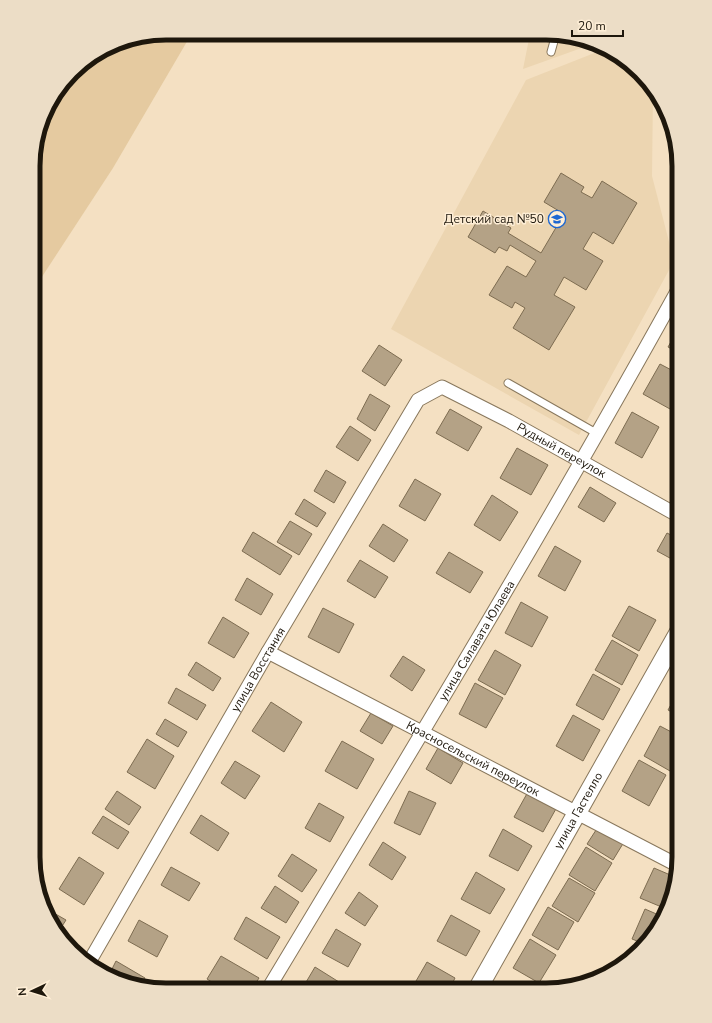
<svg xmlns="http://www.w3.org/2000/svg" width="712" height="1023" font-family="'Nunito Sans',sans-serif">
	<rect width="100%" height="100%" fill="#f4e0c2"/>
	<path fill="#ecd5b1" d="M530 34H563L590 45 523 69Z
		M602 50 627 60 653 93 652 176 674 261 579 435 391 329 526 80Z"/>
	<path fill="#e5caa0" d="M166 33H192L113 168 34 289V149L51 100 79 66 123 40Z"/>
	<path fill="#b4a286" stroke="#7d6c51" d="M561 173 584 187 581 192 592 198 602 181 637 203 613 244 593 232 583 249 603 261 586 290 564 277 554 295 575 307 549 350 513 328 525 308 515 302 512 308 489 295 507 266 526 277 536 261 510 245 507 251 499 247 495 253 468 237 483 211 511 228 508 233 541 253 564 214 544 202Z
		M679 328V353L668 347Z
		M379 345 402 360 385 386 362 371Z
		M660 364 679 374V393L670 409 643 394Z
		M370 394 390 406 375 431 357 419Z
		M450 409 482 427 468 451 436 433Z
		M632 412 659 427 642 458 615 443Z
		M350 426 371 440 358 461 336 447Z
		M517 448 548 465 531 495 500 478Z
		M326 470 346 482 334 503 314 491Z
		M415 479 441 494 425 521 399 506Z
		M590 487 616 503 604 522 578 507Z
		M492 495 518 512 500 541 474 525Z
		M304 499 326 513 317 527 295 514Z
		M290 521 312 534 299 555 277 542Z
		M383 524 408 540 394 562 369 546Z
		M253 532 292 556 280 575 242 551Z
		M667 533 679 539V563L657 551Z
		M555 546 581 561 565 591 538 576Z
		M449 552 483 572 470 593 436 573Z
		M360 560 388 577 375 598 347 581Z
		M247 578 273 594 261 615 235 600Z
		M521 602 548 617 532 647 505 633Z
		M629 606 656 620 639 651 612 636Z
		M323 608 354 624 339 653 308 637Z
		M223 617 249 633 234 658 208 643Z
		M612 640 638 655 622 685 595 670Z
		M495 650 521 665 505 695 478 680Z
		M403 656 425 670 412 691 390 676Z
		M196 662 221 678 213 691 188 675Z
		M593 674 620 689 603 720 576 705Z
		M475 683 503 698 486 728 459 714Z
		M176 688 206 705 197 720 168 703Z
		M679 690V716L668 710Z
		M271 702 302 722 284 752 252 731Z
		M371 713 393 726 382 744 360 731Z
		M573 715 600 730 583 761 556 746Z
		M165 719 187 732 178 747 156 734Z
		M660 726 679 736V756L670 771 644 756Z
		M147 739 174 756 155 789 127 772Z
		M342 741 374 759 357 789 325 771Z
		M438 748 463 763 451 784 426 769Z
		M639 760 666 775 649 806 622 791Z
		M235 761 260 776 245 799 221 783Z
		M529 790 557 807 543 832 514 817Z
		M117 791 141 807 129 825 105 809Z
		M409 791 436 803 420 835 394 823Z
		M319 803 344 817 330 842 305 828Z
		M201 815 229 833 218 851 190 833Z
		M103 816 129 832 118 849 92 833Z
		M598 827 624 842 613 860 587 844Z
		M503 829 532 846 518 871 489 856Z
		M383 842 406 857 392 880 369 865Z
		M586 847 612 863 595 891 569 875Z
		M292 854 317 870 302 892 278 876Z
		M79 857 104 873 84 905 59 889Z
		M171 867 200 883 189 901 161 885Z
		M654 868 675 877 664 908 640 898Z
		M476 872 505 889 490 914 461 899Z
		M569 878 595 893 578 922 552 906Z
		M275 886 299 902 286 923 261 908Z
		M359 892 378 906 365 926 345 913Z
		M548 907 574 922 558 950 532 935Z
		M45 908 66 920 59 931 47 915Z
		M645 909 661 916 656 931 642 943 632 939Z
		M451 915 480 931 466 956 437 941Z
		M246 917 280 937 267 959 234 939Z
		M139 920 168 936 157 957 128 941Z
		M336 929 361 944 348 967 322 953Z
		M530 939 556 955 539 983 513 968Z
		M221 956 259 978 252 989H223L207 979Z
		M116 961 145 978 141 986 110 973Z
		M427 962 455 978 449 990H416L412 988Z
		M315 967 339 982 334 989H302Z
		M510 984 520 990H506Z"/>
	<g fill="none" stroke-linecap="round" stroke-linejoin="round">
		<defs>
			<path id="lane" d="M551 52 556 34
				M677 156 679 206
				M508 383 598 434"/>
			<g id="street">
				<path id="s1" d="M268 652 679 866"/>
				<path id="s2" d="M88 964 268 652 418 400 442 387 509 421 679 516"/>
				<path id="s3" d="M268 989C408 757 548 525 679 288"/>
			</g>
			<g id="secondary">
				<path id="s4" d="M477 990 679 632"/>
			</g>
		</defs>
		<use href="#lane" stroke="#88775c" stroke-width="9"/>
		<use href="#street" stroke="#88775c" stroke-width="15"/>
		<use href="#secondary" stroke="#88775c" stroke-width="20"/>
		<use href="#lane" stroke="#fff" stroke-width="7"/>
		<use href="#street" stroke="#fff" stroke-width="13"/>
		<use href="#secondary" stroke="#fff" stroke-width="18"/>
	</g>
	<defs>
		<symbol id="school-ring" viewBox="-11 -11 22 22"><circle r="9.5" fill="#feeed6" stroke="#1d67d2" stroke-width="1.5"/><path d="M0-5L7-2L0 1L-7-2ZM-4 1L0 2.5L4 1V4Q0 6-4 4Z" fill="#1d67d2"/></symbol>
	</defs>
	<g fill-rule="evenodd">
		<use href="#school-ring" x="547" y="209" width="20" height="20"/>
	</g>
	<g text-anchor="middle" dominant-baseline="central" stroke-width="3" stroke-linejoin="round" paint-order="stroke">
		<g font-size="12" fill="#1e170c" stroke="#feeed6" text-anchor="end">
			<text x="544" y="219">Детский сад №50</text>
		</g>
		<g font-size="12" fill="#1e170c" stroke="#feeed6">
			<text stroke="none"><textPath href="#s2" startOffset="816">Рудный переулок</textPath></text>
			<text stroke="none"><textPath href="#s3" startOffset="406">улица Салавата Юлаева</textPath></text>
			<text stroke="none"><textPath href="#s2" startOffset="340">улица Восстания</textPath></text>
			<text stroke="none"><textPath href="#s1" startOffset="231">Красносельский переулок</textPath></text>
			<text stroke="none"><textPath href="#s4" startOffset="206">улица Гастелло</textPath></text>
		</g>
	</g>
	<path d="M0 0H712V1023H0ZM166 40H546A126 126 0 0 1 672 166V857A126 126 0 0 1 546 983H166A126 126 0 0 1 40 857V166A126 126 0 0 1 166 40Z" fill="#ecddc6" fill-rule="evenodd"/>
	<path fill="none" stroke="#1e170c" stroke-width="5" d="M166 40H546A126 126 0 0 1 672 166V857A126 126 0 0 1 546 983H166A126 126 0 0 1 40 857V166A126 126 0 0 1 166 40Z"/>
	<g transform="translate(32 991) rotate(266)" stroke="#feeed6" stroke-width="3" paint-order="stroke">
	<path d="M0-3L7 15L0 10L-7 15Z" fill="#1e170c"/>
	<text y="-6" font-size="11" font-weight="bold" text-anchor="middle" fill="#1e170c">N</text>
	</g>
	<path d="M572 30v6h51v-6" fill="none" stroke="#1e170c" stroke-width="2"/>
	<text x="578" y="30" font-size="12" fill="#1e170c" stroke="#feeed6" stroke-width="3" paint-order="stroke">20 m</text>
</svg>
